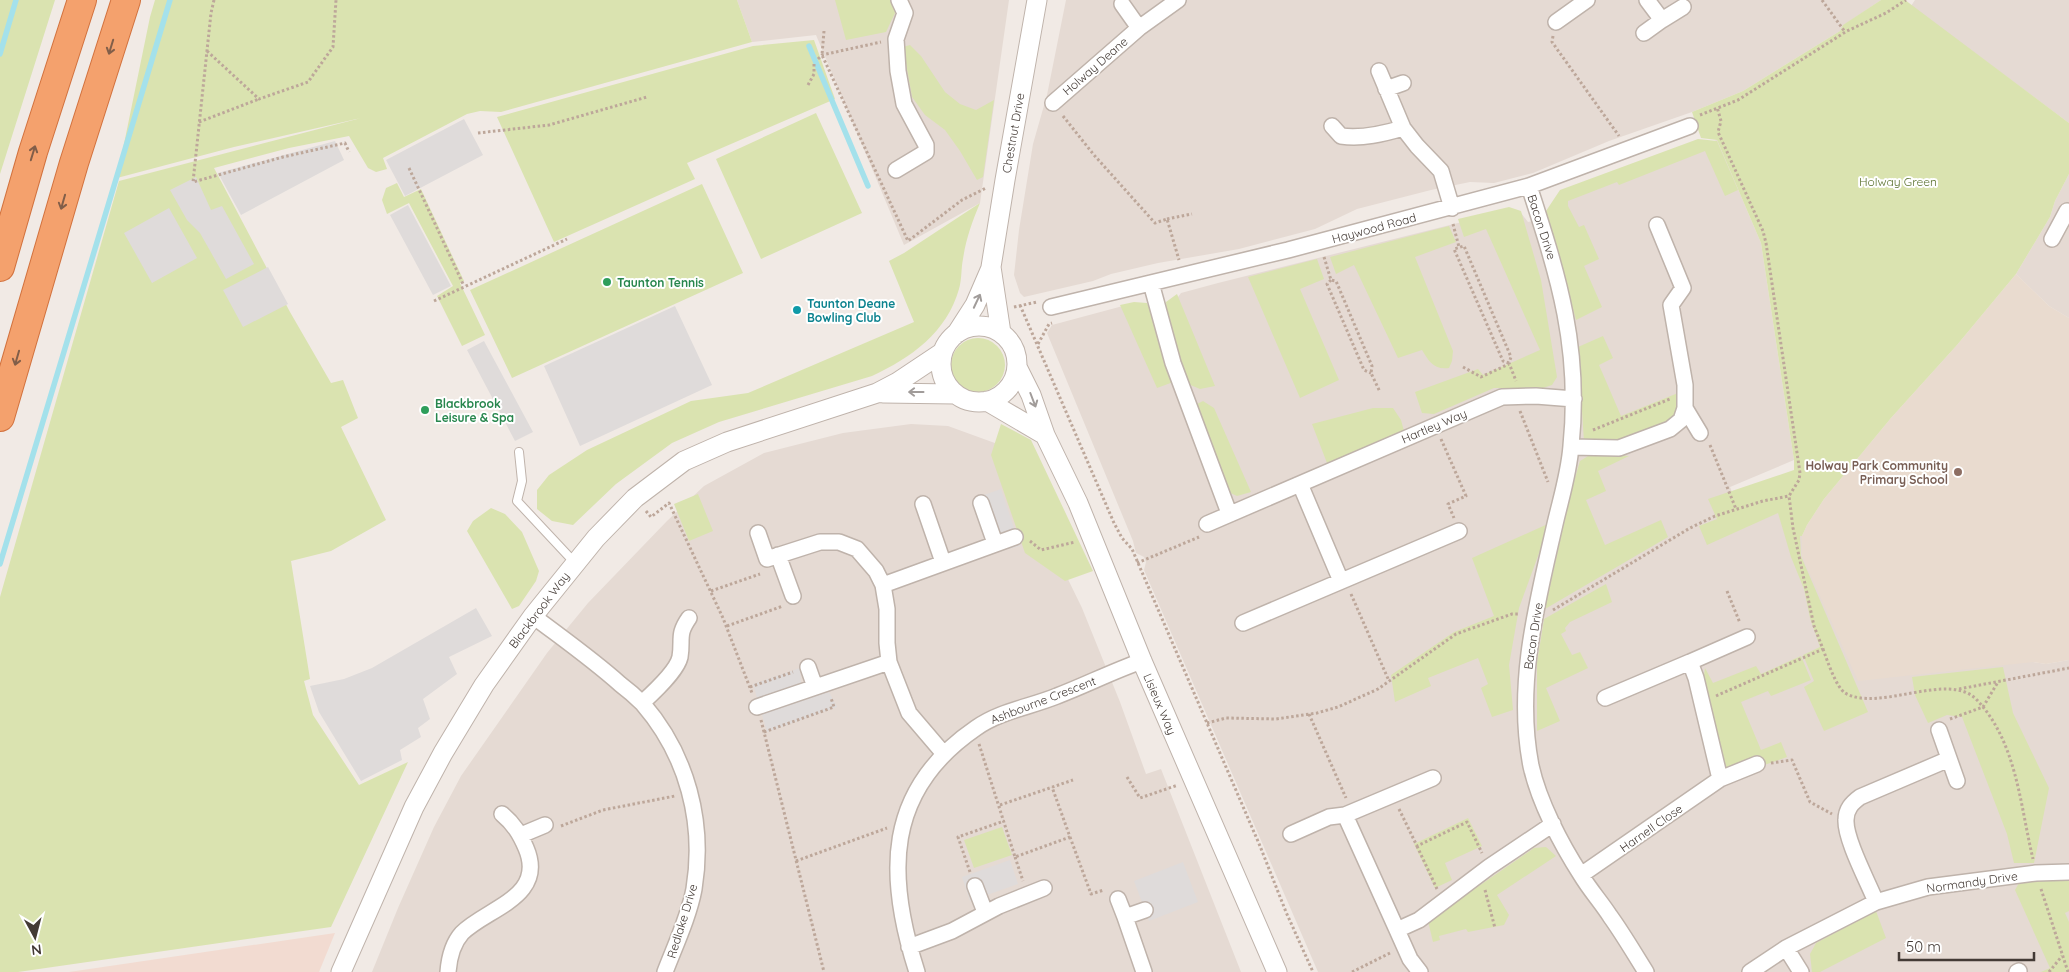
<svg xmlns="http://www.w3.org/2000/svg" width="2069" height="972" font-family="Quicksand,sans-serif">
	<rect width="100%" height="100%" fill="#f1eae5"/>
	<path fill="#e5dad3" d="M737 0H1009L980 203 904 245 816 35 752 42Z
		M1066 0H1881L1844 25 1840 31 1743 91 1692 112 1609 141 1533 173 1494 183 1470 182 1431 190 1357 209 1315 229 1239 249 1158 263 1111 274 1093 281 1024 297 1020 293 1014 275 1019 230 1033 144 1047 95Z
		M1915 0H2069V123L1911 6Z
		M1717 140 1761 243 1794 460 1730 487 1738 506 1777 495 1797 535 1802 536V556L2033 662 2046 664 2069 660V972H1318L1144 570 1146 562 1144 557 1136 553 1133 541 1047 333 1052 325 1134 303 1144 313 1172 305 1181 293 1218 283 1510 210 1521 213 1528 222 1552 217 1569 194Z
		M2069 174V318L2049 306 2016 274 2050 217 2055 201Z
		M911 424 948 426 1003 446 1082 608 1120 702 1146 774 1161 769 1241 972H372L398 908 434 827 461 776 547 653 588 603 667 521 704 486 764 453 843 433Z"/>
	<path fill="#f2dbd1" d="M335 933 319 972H69Z"/>
	<path fill="#e9dbcf" d="M2016 274 2049 306 2069 318V660L2046 664 2033 662 1858 681 1802 556V536L1807 525 1824 499 1891 418 1957 345Z"/>
	<path fill="#dae3b0" d="M0 0H55L0 174Z
		M155 0H737L752 42 501 112 480 111 467 114 383 158 387 169 376 172 368 168 349 136 289 148 214 168 290 312 331 383 343 380 358 418 341 427 386 520 331 551 291 561 310 679 304 681 313 715 359 785 408 762 331 927 18 972H0V597L119 181 361 118 234 147 117 178 150 17Z
		M835 0H890L896 11 886 32 846 40Z
		M1881 0H1905L2069 123V174L2055 201 2050 217 2016 274 1957 345 1891 418 1824 499 1807 525 1802 536H1800L1801 556 1868 712 1824 731 1804 687 1814 681 1803 655 1820 647 1810 618 1804 589 1791 557 1778 513 1707 545 1699 526 1717 519 1708 499 1794 470V460L1761 243 1717 140 1701 138 1692 112 1743 91 1840 31 1843 25Z
		M814 40 835 99 687 163 695 179 554 242 497 117 753 46Z
		M910 45 921 56 945 92 960 104 976 110 994 100 983 177 977 180 960 151 945 130 925 115 912 97 903 47Z
		M816 113 862 213 761 259 716 159Z
		M1698 139 1717 141 1738 190 1725 196 1705 151 1619 185 1617 182 1568 201V206L1579 227 1584 225 1599 259 1584 266 1602 307 1576 320 1546 211 1560 190Z
		M397 183 404 197 421 189 464 281 460 283 485 335 462 346 437 296 453 286 409 203 387 214 382 200 386 188Z
		M702 184 743 273 512 378 470 290Z
		M980 203C972 222 966 239 963 259 961 268 962 279 959 289 947 332 911 358 872 376L719 422 672 443 616 484 573 525 552 521 537 509V490L549 475 587 450 691 401 748 393 914 322 889 261 904 253Z
		M1509 207 1521 211 1541 280 1557 377 1552 385 1543 388H1494L1434 414 1422 413 1415 392 1478 369 1483 375 1540 350 1486 229 1464 237 1458 219Z
		M1449 226 1456 242 1415 257 1453 351 1452 361 1449 368C1433 370 1429 361 1422 350L1398 358 1354 265 1336 274 1330 257Z
		M1317 259 1324 279 1300 289 1339 380 1300 398 1248 277Z
		M1177 294 1215 386 1200 389 1188 384 1168 330 1166 302Z
		M1134 302 1147 303 1155 321 1176 381 1157 388 1120 305Z
		M1603 336 1613 358 1599 365 1621 416 1683 391 1677 417 1656 430 1617 443 1584 442 1578 347Z
		M951 365a27 27 0 1 1 54 0a27 27 0 1 1-54 0Z
		M1203 401 1214 408 1251 492 1237 496 1226 491 1195 405Z
		M1373 408H1393L1401 420 1404 431 1327 463 1312 424Z
		M1001 424 1031 440 1093 571 1065 581 1025 553 991 455Z
		M1593 453 1629 456 1598 471 1606 491 1586 500 1605 545 1661 520 1668 537 1545 609 1571 491 1580 461Z
		M698 494 713 531 689 541 674 504Z
		M491 508 505 514 522 532 539 571 536 581 519 606 512 609 467 531 473 521Z
		M1550 523 1519 608 1509 665 1513 710 1492 717 1481 688 1488 684 1478 658 1428 678 1431 686 1395 702 1391 675 1454 632 1494 616 1472 558Z
		M1606 584 1612 602 1570 622 1565 628 1566 631 1561 634 1572 655 1580 652 1588 668 1546 688 1560 721 1537 731V663L1544 619Z
		M1801 656 1811 680 1771 696 1768 691 1741 702 1761 750 1781 742 1787 757 1739 774 1723 769 1703 682 1705 668 1713 683 1756 666 1761 674Z
		M2003 667 2013 713 2049 788 2034 863H2014L2007 834 1962 717 1947 715 1928 723 1915 695 1912 677Z
		M1468 818 1482 846 1445 863 1452 880 1435 888 1414 844Z
		M1002 827 1012 855 974 868 964 840Z
		M1546 847 1556 856 1497 895 1509 915 1504 925 1468 932 1466 929 1439 936 1440 940 1433 942 1428 921 1534 848Z
		M2029 880 2069 881V911L2065 913 2069 922V972H2041L2050 968 2015 890 2019 883Z
		M1876 911 1886 938 1820 972H1812L1810 954 1816 943Z"/>
	<path fill="#dfdbda" d="M464 119 483 155 405 196 386 160Z
		M335 141 344 160 241 215 218 173Z
		M196 177 211 210 222 206 254 264 226 279 200 233 187 220 170 190Z
		M408 205 451 286 433 295 390 215Z
		M169 208 197 258 152 283 124 233Z
		M268 267 288 304 243 327 223 290Z
		M675 306 712 385 580 446 544 366Z
		M484 341 533 432 515 441 467 350Z
		M1001 489 1020 546 1002 551 984 495Z
		M476 608 492 636 449 657 457 674 423 699 430 719 418 728 421 737 400 750 402 760 361 781 319 712 310 686 344 679 372 668Z
		M800 668 801 683 791 692 795 701 829 692 837 707 767 732 753 684Z
		M1010 860 1018 884 970 901 962 877Z
		M1183 862 1198 902 1149 921 1134 881Z"/>
	<g fill="none" stroke-linecap="round" stroke-linejoin="round">
		<path stroke="#a4e1eb" stroke-width="5.5" d="M809 46 868 186
			M0 54 16 0
			M0 564 170 0"/>
		<defs>
			<path id="service" d="M519 452 522 481 517 501 575 563"/>
			<path id="minor" d="M1122 4 1139 28
				M1662 20 1683 7
				M1556 22 1587 0
				M1644 33 1662 20 1647 0
				M1379 71 1403 128 1417 146 1441 171 1452 208
				M1386 89 1403 83
				M1053 103 1139 28 1178 0
				M1332 126 1341 136C1362 139 1383 134 1403 128
				M896 170 926 152V145L904 104 898 71 896 39 905 13 899 0
				M1529 186C1559 278 1581 348 1571 446 1569 473 1561 498 1555 524 1537 603 1515 685 1531 766 1539 802 1561 844 1581 875 1590 890 1601 902 1610 916 1623 934 1634 953 1646 972
				M2052 239 2067 211
				M1151 283 1173 363 1229 513
				M1051 307 1288 250 1529 186 1690 126
				M1685 408 1700 433
				M1571 447 1619 448 1670 429 1681 420 1685 408V385L1671 305 1683 288 1657 225
				M1300 484 1341 581
				M981 503 995 543
				M923 504 943 562
				M1207 524 1502 397 1536 396 1574 399
				M758 533 767 559 820 542H839L857 549 876 571 883 585 887 609V643L889 662 909 713 944 754
				M778 555 793 596
				M883 585 1015 537
				M533 616C562 638 592 659 620 684 628 690 636 697 643 704 687 755 705 822 694 889 689 916 675 946 665 972
				M1243 623 1459 531
				M808 667 815 687
				M1605 698 1690 662
				M642 703C653 693 677 671 680 657 683 639 677 635 689 618
				M757 707 889 662
				M1939 730 1957 781
				M1720 779 1757 764
				M1291 834 1329 817 1345 815
				M521 835 545 825
				M1581 875 1720 779 1696 678 1690 662 1747 637
				M975 886 985 912
				M1118 899 1125 917
				M1876 902C1868 882 1845 839 1846 820 1846 809 1852 803 1860 797L1949 759
				M1397 930 1345 815 1433 778
				M909 947 952 931 999 906 1044 888
				M1786 948 1801 972
				M448 972C449 959 453 943 462 933 487 908 547 897 526 848 520 834 514 824 502 814
				M917 972C886 876 884 791 976 728 1000 711 1030 707 1057 696 1086 685 1113 671 1142 661
				M1144 972 1125 917 1145 910
				M1420 972 1410 959 1397 930 1419 920 1489 867 1553 824
				M1750 972 1786 948 1876 902 1928 887 2036 873 2069 872
				M2017 972 2019 971"/>
			<path id="tertiary" d="M941 364a38 38 0 1 1 76 0a38 38 0 1 1-76 0Z
				M957 333 975 305 991 268
				M1001 333 991 267 1005 180 1037 0
				M1017 367 1031 395 1045 435 1078 503 1142 661 1277 972
				M883 393 955 394
				M987 401 1045 435
				M341 972 414 807 443 753 484 685 533 616 596 538 635 498 684 461 727 442 877 393 898 382 943 352"/>
			<path id="motorway" d="M0 267 33 152 82 0
				M0 417 74 163 126 0"/>
		</defs>
		<use href="#service" stroke="#bfb3ab" stroke-width="10"/>
		<use href="#minor" stroke="#bfb3ab" stroke-width="18"/>
		<use href="#tertiary" stroke="#bfb3ab" stroke-width="21"/>
		<use href="#motorway" stroke="#d2723e" stroke-width="30"/>
		<path stroke="#bda79a" stroke-width="3" stroke-dasharray="2.5 2.5" stroke-linecap="butt" d="M214 0 211 13 193 182 283 157 345 143 349 152
			M1822 0 1845 32
			M824 31 822 55 908 241 962 200 986 188
			M1553 36 1552 42 1619 136
			M207 51 259 99 308 82 333 47 336 0
			M818 59 822 55 881 42
			M808 85 814 74V63
			M1700 115 1738 100 1847 31 1886 13 1906 0
			M1063 116 1094 155 1155 223 1167 219 1179 260
			M199 122 259 99
			M478 133 549 125 647 97
			M409 168 464 286
			M1167 219 1192 214
			M1453 224 1459 247
			M1324 257 1331 280 1336 281 1372 366 1371 373 1380 392
			M1331 280 1327 284 1364 370 1371 373
			M434 301 567 239
			M1020 305 1114 523 1122 538 1132 549 1260 846 1286 912 1313 972
			M1014 307 1037 302
			M1038 344 1049 324 1052 323
			M1509 363 1503 361 1454 249 1464 246 1511 357 1509 363 1516 381
			M1463 367 1481 377 1509 364
			M1520 411 1548 482
			M1593 430 1670 399
			M1441 439 1466 496 1448 504 1454 518
			M1710 445 1736 509
			M646 511 651 517 669 503 723 618 752 693
			M1030 541 1041 550 1075 542
			M1137 563 1199 537
			M711 591 760 574
			M1727 591 1740 623
			M1351 594 1389 681
			M1553 610 1690 528 1715 516 1763 501 1789 496
			M727 626 783 606
			M1823 649C1827 660 1836 687 1845 693 1879 713 1949 670 1977 700 2017 743 2020 805 2033 859
			M750 687 793 672
			M1959 689 2069 668
			M1716 696 1823 649 1814 626 1793 528 1789 496 1799 480 1800 473 1766 243 1763 231 1718 132 1721 121 1717 107
			M1309 714 1346 798
			M1950 719 1983 707 1998 682
			M761 720 824 972
			M1207 723 1226 718 1276 719 1317 713 1338 707 1378 689 1456 634 1512 614H1520
			M764 732 834 707 831 698
			M979 744 1015 857 1070 837 1052 787
			M1771 763 1792 760 1810 802 1832 814
			M1127 777 1140 798 1178 785
			M1000 805 1073 780
			M1399 809 1417 846 1467 822 1482 853
			M561 826 603 810 675 796
			M1070 837 1091 894 1104 890
			M1417 846 1437 889
			M1015 857 1023 881
			M796 861 887 828
			M970 872 958 837 1004 821
			M2041 889 2068 972
			M1485 890 1495 928
			M1352 972 1390 953
			M2049 972 2062 956"/>
		<use href="#service" stroke="#fff" stroke-width="8"/>
		<use href="#minor" stroke="#fff" stroke-width="15"/>
		<use href="#tertiary" stroke="#fff" stroke-width="19"/>
		<use href="#motorway" stroke="#f4a16d" stroke-width="28"/>
	</g>
	<defs><path id="oneway-shaft" d="M-6 0H5M1.5-3L5.5 0L1.5 3" fill="none" stroke-width="1.6" stroke-linecap="round" stroke-linejoin="round" transform="scale(1.25)"/></defs>
	<g stroke="#815e49">
		<use href="#oneway-shaft" transform="translate(111 47) rotate(107)"/>
		<use href="#oneway-shaft" transform="translate(33 153) rotate(-73)"/>
		<use href="#oneway-shaft" transform="translate(63 202) rotate(106)"/>
		<use href="#oneway-shaft" transform="translate(17 358) rotate(106)"/>
	</g>
	<g stroke="#a19c9a">
		<use href="#oneway-shaft" transform="translate(977 301) rotate(-65)"/>
		<use href="#oneway-shaft" transform="translate(916 392) rotate(-180)"/>
		<use href="#oneway-shaft" transform="translate(1033 400) rotate(69)"/>
	</g>
	<g fill="#2e9e5b" stroke="#fff" stroke-width="2">
		<circle cx="607" cy="282" r="5"/>
		<circle cx="425" cy="410" r="5"/>
	</g>
	<circle fill="#0f9aa8" stroke="#fff" stroke-width="2" cx="797" cy="310" r="5"/>
	<circle fill="#8d6e63" stroke="#fff" stroke-width="2" cx="1958" cy="472" r="5"/>
	<g text-anchor="middle" dominant-baseline="central" stroke-width="4" stroke-linejoin="round" paint-order="stroke">
		<g font-size="12" fill="#433a35" stroke="#fff">
			<text transform="translate(1095 66) rotate(-41)">Holway Deane</text>
			<text transform="translate(1013 133) rotate(-80)">Chestnut Drive</text>
			<text transform="translate(1542 227) rotate(72)">Bacon Drive</text>
			<text transform="translate(1374 228) rotate(-15)">Haywood Road</text>
			<text transform="translate(1434 426) rotate(-23)">Hartley Way</text>
			<text transform="translate(539 610) rotate(-53)">Blackbrook Way</text>
			<text transform="translate(1533 636) rotate(-81)">Bacon Drive</text>
			<text transform="translate(1043 700) rotate(-21)">Ashbourne Crescent</text>
			<text transform="translate(1160 704) rotate(67)">Lisieux Way</text>
			<text transform="translate(1651 828) rotate(-35)">Harnell Close</text>
			<text transform="translate(1972 882) rotate(-8)">Normandy Drive</text>
			<text transform="translate(682 921) rotate(-73)">Redlake Drive</text>
		</g>
		<g font-size="12" fill="#59702d" stroke="#fff">
			<text x="1898" y="181">Holway Green</text>
		</g>
		<g font-size="12" font-weight="bold" fill="#27864d" stroke="#fff" text-anchor="start">
			<text x="617" y="282">Taunton Tennis</text>
			<text x="435" y="403">Blackbrook<tspan x="435" dy="14">Leisure &amp; Spa</tspan></text>
		</g>
		<g font-size="12" font-weight="bold" fill="#0d838f" stroke="#fff" text-anchor="start">
			<text x="807" y="303">Taunton Deane<tspan x="807" dy="14">Bowling Club</tspan></text>
		</g>
		<g font-size="12" font-weight="bold" fill="#785e54" stroke="#fff" text-anchor="end">
			<text x="1948" y="465">Holway Park Community<tspan x="1948" dy="14">Primary School</tspan></text>
		</g>
	</g>
	<g transform="translate(35 937) rotate(173)" stroke="#ffffff" stroke-width="4" paint-order="stroke">
	<path d="M0-4L9 19L0 12L-9 19Z" fill="#433a35"/>
	<text y="-8" font-size="14" font-weight="bold" text-anchor="middle" fill="#433a35">N</text>
	</g>
	<path d="M1899 952v8h135v-8" fill="none" stroke="#433a35" stroke-width="2.5"/>
	<text x="1906" y="952" font-size="15" fill="#433a35" stroke="#ffffff" stroke-width="4" paint-order="stroke">50 m</text>
</svg>
